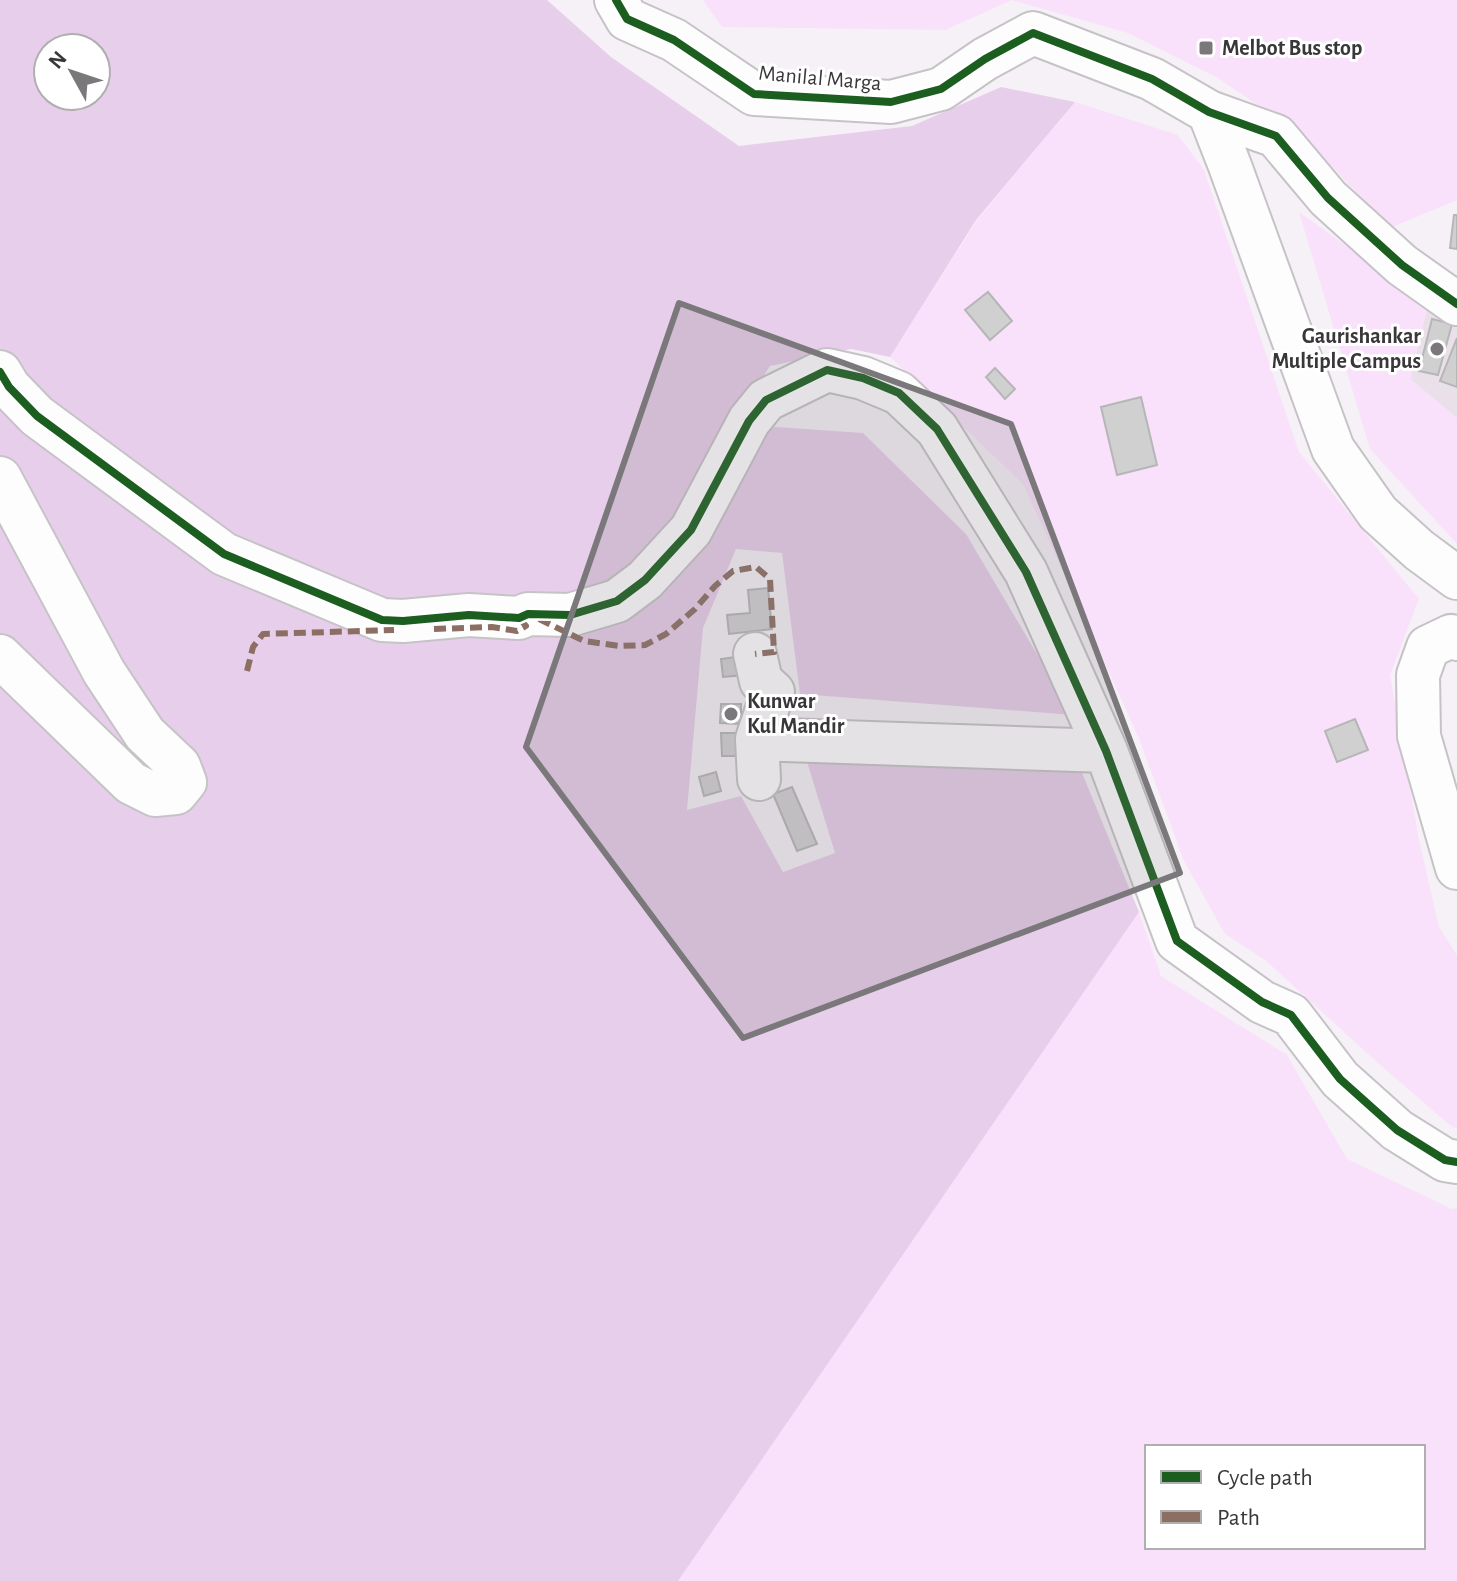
<svg xmlns="http://www.w3.org/2000/svg" width="1457" height="1581" font-family="'Alegreya Sans',sans-serif">
	<rect width="100%" height="100%" fill="#f6f1f6"/>
	<path fill="#e9e0ea" d="M1428 304 1457 320V418L1410 379Z"/>
	<path fill="#f9e1fb" fill-rule="evenodd" d="M703 0H1012L945 30 722 27Z
		M1012 0H1457V200L1390 228 1304 137 1218 78 1128 33Z
		M1075 102 1178 135 1204 170 1299 452 1419 599 1390 675 1419 840 1439 927 1457 955V1128L1452 1127 1378 1063 1265 960 1225 934 1184 861 1138 736 1023 484 890 357 977 220Z
		M1299 212 1428 304 1410 379 1457 418V544L1370 449Z
		M1139 912 1161 976 1287 1055 1347 1159 1452 1209 1457 1208V1581H678ZM1147 1447H1423V1547H1147Z"/>
	<path fill="#e7ceea" fill-rule="evenodd" d="M0 0H547L611 57 739 146 912 126 1001 87 1075 102 976 220 890 357 851 349 770 366 733 424 863 433 966 534 1073 715 800 694 782 553 736 549 703 628 687 810 741 796 783 872 835 853 804 752 1078 763 1139 912 678 1581H0ZM48 48H96V96H48Z"/>
	<path fill="#d1d0d1" stroke="#b7b6b7" stroke-width="2" d="M1454 215H1457V249L1450 248Z
		M988 292 1012 321 990 340 965 310Z
		M1432 319 1452 324 1438 375 1419 371Z
		M1457 338V387L1440 381Z
		M995 368 1015 389 1005 399 986 377Z
		M1141 397 1157 465 1117 475 1101 407Z
		M768 588 772 629 729 634 727 615 750 613 748 590Z
		M743 656 745 675 723 677 721 659Z
		M721 704H741V724L720 723Z
		M1355 719 1368 750 1337 762 1325 731Z
		M721 733H737V756H722Z
		M716 772 721 791 704 796 699 777Z
		M792 787 817 844 797 851 773 794Z"/>
	<g fill="none" stroke-linecap="round" stroke-linejoin="round">
		<defs>
			<path id="minor" d="M616 0 627 19 674 40 754 94 891 102 941 89 985 59 1033 33 1152 79 1209 112 1276 136 1328 198 1402 265 1457 304
				M1209 112 1230 166 1333 449 1378 513 1419 550 1457 578
				M0 372 9 387 37 416 224 554 382 620 403 621 469 615 519 618 528 614 570 615 617 601 645 580 691 530 749 421 766 400 827 370 863 378 899 393 937 429 1026 572 1106 751 1177 941 1262 1002 1291 1015 1340 1079 1397 1130 1445 1160 1457 1162
				M0 478 104 672 145 734 179 766 185 782 176 793 155 795 131 783 0 656
				M1457 639 1451 636 1428 647 1418 675 1419 736 1457 868
				M755 654 761 681 773 692 757 739
				M759 779 757 739 1106 751"/>
		</defs>
		<use href="#minor" stroke="#c6c3c7" stroke-width="46"/>
		<use href="#minor" stroke="#fefdfe" stroke-width="42"/>
		<path stroke="#8d6e63" stroke-width="6" stroke-dasharray="12 6" stroke-linecap="butt" d="M539 619 584 641 620 646 645 645 666 634 695 609 715 586 733 571 756 567 770 579 774 652 755 654
			M434 629 492 627 517 631 526 626 519 618
			M247 671 253 647 263 634 394 630"/>
		<defs>
			<path id="cycleway" d="M616 0 627 19 674 40 754 94 891 102 941 89 985 59 1033 33 1152 79 1209 112 1276 136 1328 198 1402 265 1457 304
				M0 372 9 387 37 416 224 554 382 620 403 621 469 615 519 618 528 614 570 615 617 601 645 580 691 530 749 421 766 400 827 370 863 378 899 393 937 429 1026 572 1106 751 1177 941 1262 1002 1291 1015 1340 1079 1397 1130 1445 1160 1457 1162"/>
		</defs>
		<use href="#cycleway" stroke="#fff" stroke-width="13"/>
		<use href="#cycleway" stroke="#1b5e20" stroke-width="8"/>
	</g>
	<path fill="#7b787b" fill-opacity="0.2" stroke="#7b787b" stroke-width="6" stroke-linejoin="round" d="M679 303 1011 424 1180 873 743 1038 526 747Z"/>
	<g fill="#7b787b" stroke="#fff" stroke-width="3">
		<rect x="1198" y="40" width="16" height="16" rx="4"/>
		<circle cx="1437" cy="349" r="8"/>
		<circle cx="731" cy="714" r="8"/>
	</g>
	<g text-anchor="middle" dominant-baseline="central" stroke-width="6" stroke-linejoin="round" paint-order="stroke">
		<g font-size="22" font-weight="bold" fill="#393739" stroke="#fff" text-anchor="start">
			<text x="1222" y="48">Melbot Bus stop</text>
			<text x="1421" y="336" text-anchor="end">Gaurishankar<tspan x="1421" dy="25">Multiple Campus</tspan></text>
			<text x="747" y="701">Kunwar<tspan x="747" dy="25">Kul Mandir</tspan></text>
		</g>
		<g font-size="22" fill="#393739" stroke="#fff">
			<text transform="translate(820 78) rotate(5)">Manilal Marga</text>
		</g>
	</g>
	<rect x="1145" y="1445" width="280" height="104" fill="#ffffff" stroke="#b0afb0" stroke-width="2"/>
	<rect x="1161" y="1471" width="40" height="12" fill="#1b5e20" stroke="#b0afb0" stroke-width="2"/>
	<text x="1217" y="1485" font-size="24" fill="#393739">Cycle path</text>
	<rect x="1161" y="1511" width="40" height="12" fill="#8d6e63" stroke="#b0afb0" stroke-width="2"/>
	<text x="1217" y="1525" font-size="24" fill="#393739">Path</text>
	<g transform="translate(72 72) rotate(310)"><circle r="38" fill="#ffffff" stroke="#b0afb0" stroke-width="2"/>
	<path d="M0-6L14 30L0 20L-14 30Z" fill="#7b787b"/>
	<text y="-12" font-size="22" font-weight="bold" text-anchor="middle" fill="#393739">N</text>
	</g>
</svg>
